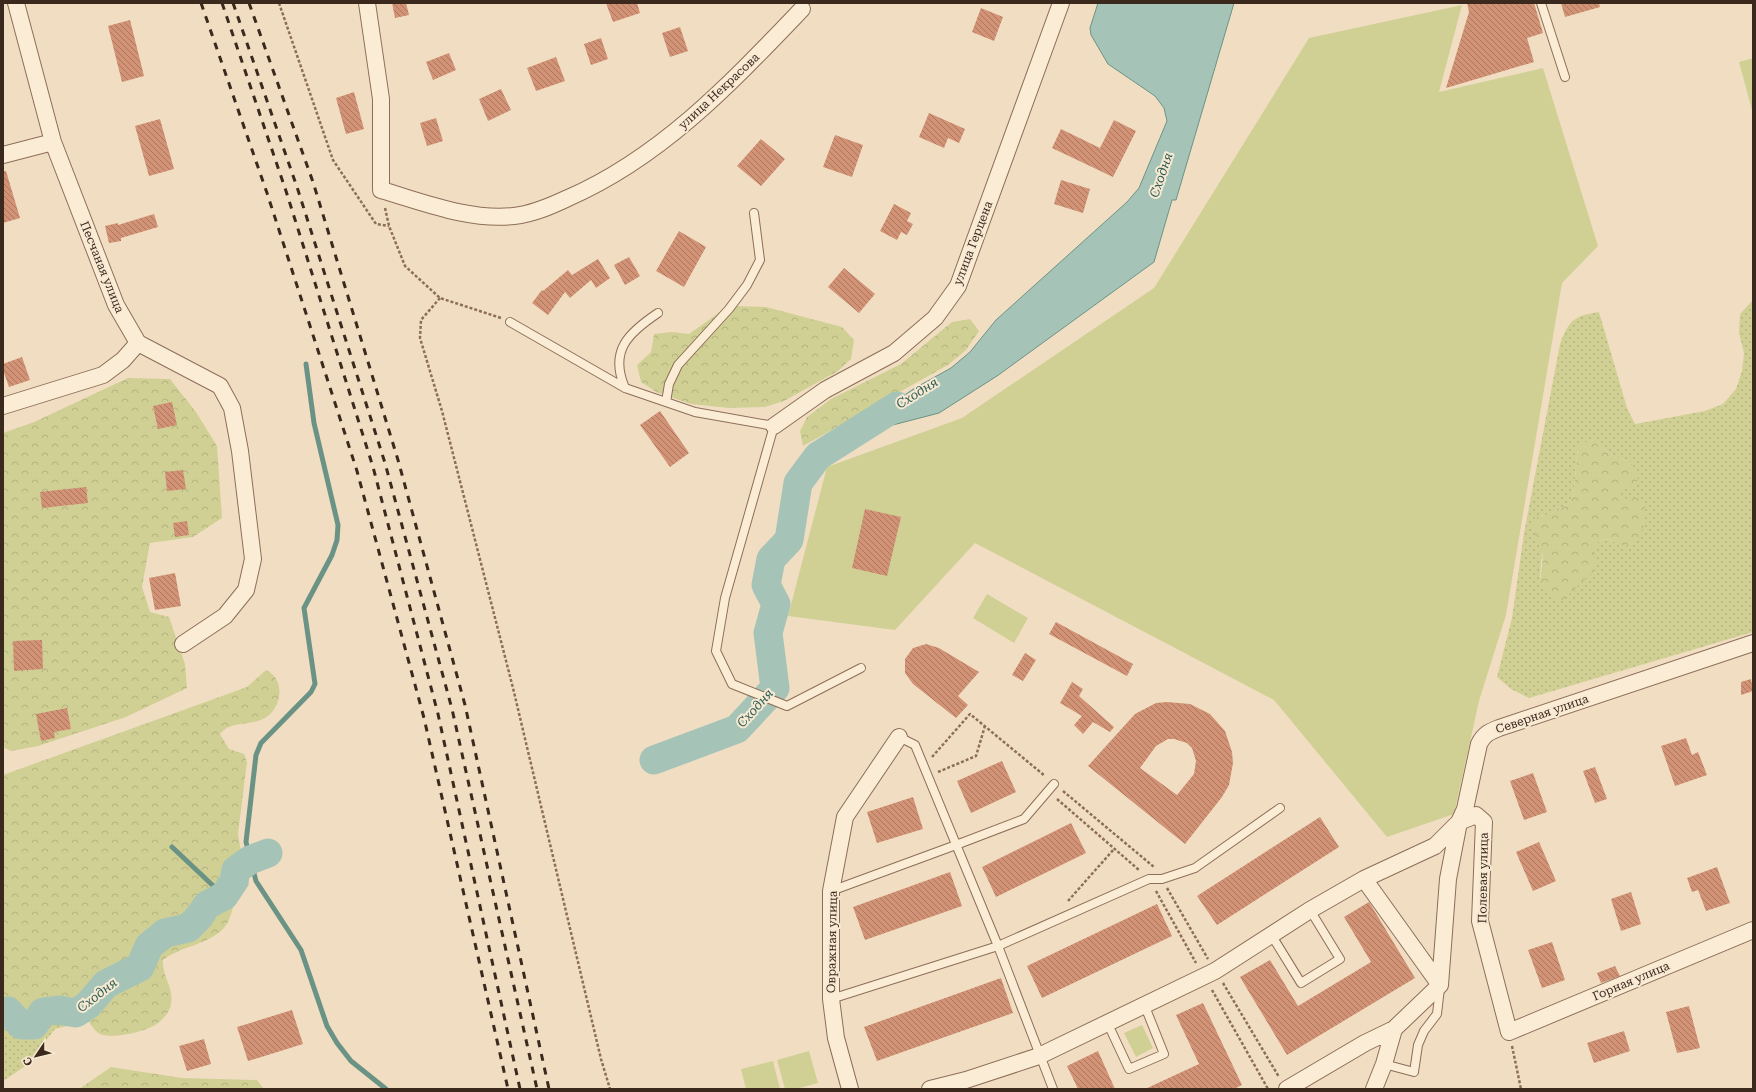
<svg xmlns="http://www.w3.org/2000/svg" width="1756" height="1092" font-family="'Roboto Serif',serif">
	<defs>
		<pattern id="grass-dots" width="8" height="8" patternUnits="userSpaceOnUse"><rect width="8" height="8" fill="#d0d095"/><path d="M2 2h.1M6 6h.1" fill="none" stroke="#b4b380" stroke-width="1.8" stroke-linecap="round"/></pattern>
		<pattern id="forest-crowns" width="20" height="18" patternUnits="userSpaceOnUse"><rect width="20" height="18" fill="#d0d095"/><path d="M2 6a3 3 0 1 1 6 0M12 15a3 3 0 1 1 6 0" fill="none" stroke="#b4b380"/></pattern>
		<pattern id="building-back-hatch" width="6" height="6" patternUnits="userSpaceOnUse"><rect width="6" height="6" fill="#d29275"/><path d="M-1 5l2 2M0 0l6 6M5-1l2 2" fill="none" stroke="#ac775f"/></pattern>
	</defs>
	<rect width="100%" height="100%" fill="#f1dec2"/>
	<path fill="url(#grass-dots)" fill-rule="evenodd" d="M1753 300V632L1529 698 1511 689 1497 677 1512 618 1524 533 1560 344C1569 320 1574 316 1599 312L1627 408 1635 424 1705 411 1723 404 1736 389 1742 371 1744 353 1739 333 1740 314ZM1593 441 1615 457 1631 462 1636 484 1621 489V497L1629 501 1623 547C1612 540 1606 535 1594 544V554L1540 578 1542 553 1541 516C1554 514 1566 508 1573 496L1578 447Z
		M64 1002C80 1002 81 1007 87 1021L55 1029 27 1065 3 1081V1006L35 1013 43 1009Z"/>
	<path fill="url(#forest-crowns)" d="M736 306 766 307 842 327 854 340 851 359 838 371 784 401 765 407 729 408 691 404 656 392 641 382 637 365 651 352 654 334 671 332 689 334 720 312Z
		M970 319 979 331 966 350 948 365 803 446 800 431 807 417 831 399 901 364 952 322Z
		M128 378 170 379 196 412 217 446 222 518 193 537 150 543 142 587 150 612 169 617 185 664 187 688 126 717 38 746 11 751 3 747V433L34 422Z
		M1593 441 1615 457 1631 462 1638 477 1636 485 1621 489V497L1629 501 1637 497 1645 502C1645 519 1645 545 1623 547 1612 540 1606 535 1595 544L1594 554 1597 561 1595 570 1562 601C1555 599 1552 597 1547 591 1535 579 1545 566 1542 552 1539 539 1531 534 1533 519 1549 513 1563 513 1573 496L1578 447 1585 442Z
		M266 670C286 679 282 708 265 718 251 726 231 720 220 734L229 749 244 754 247 762 238 834 241 851 246 858 249 885C245 889 239 893 236 898 232 908 231 921 223 929 205 946 181 946 163 960 162 977 174 987 171 1004 170 1012 162 1021 155 1025 144 1032 107 1041 97 1032 88 1025 82 1004 73 1002 61 1000 45 1007 35 1013L3 1006V775L247 687Z
		M111 1067 182 1078 257 1080 264 1089H79Z"/>
	<path fill="#d0d095" d="M1462 5 1439 92 1543 68 1598 246 1562 283 1506 615 1479 701 1454 814 1387 837 1274 700 975 543 895 630 788 616 827 467 962 418 1154 288 1309 38Z
		M1753 58V114L1739 62Z
		M987 594 1028 618 1014 643 973 618Z
		M1142 1025 1153 1048 1136 1057 1124 1033Z
		M809 1051 818 1083 796 1089H785L777 1060Z
		M773 1061 780 1089H746L741 1069Z"/>
	<path fill="#a5c4b7" stroke="#6b9385" d="M1098 3H1234L1176 200H1172L1154 262 997 376 939 413 885 427H864L863 423 915 388 951 368 970 352 996 320 1127 202 1139 188 1167 121 1164 108 1155 96 1108 64 1091 35 1090 28Z"/>
	<g fill="none" stroke-linecap="round" stroke-linejoin="round">
		<path stroke="#6b9385" stroke-width="5" d="M306 364 314 423 338 525 337 540 332 555 304 608 315 684 311 692 261 743 256 755 246 842 256 881 301 950 327 1026 337 1043 351 1061 386 1089
			M172 847 224 896"/>
		<path stroke="#a5c4b7" stroke-width="29" d="M654 760 737 729 775 688 768 633 776 604 766 585 771 559 789 540 798 483 818 456 897 406
			M3 1013 8 1011 21 1025H34L43 1012 58 1010 76 1013 88 1005 106 984 140 967 149 946 165 933 188 928 199 917 207 905 224 896 234 881 236 870 250 860 268 853"/>
	</g>
	<path fill="url(#building-back-hatch)" fill-rule="evenodd" d="M392 3H406L409 15 395 18Z
		M606 3H637L640 13 613 22Z
		M1467 3H1534L1543 33 1527 38 1534 62 1446 88 1469 12Z
		M1561 3H1599L1600 7 1565 17Z
		M981 8 1003 17 994 41 972 32Z
		M130 20 144 76 122 82 108 26Z
		M680 27 688 51 670 57 662 33Z
		M601 38 608 59 591 65 584 44Z
		M449 53 456 70 433 80 426 62Z
		M556 57 565 81 536 91 527 68Z
		M501 89 511 110 488 121 479 99Z
		M354 92 364 129 346 134 336 98Z
		M929 113 965 129 959 143 948 138 944 148 919 137Z
		M436 118 443 141 427 146 420 123Z
		M160 119 174 169 149 176 135 126Z
		M1114 120 1136 131 1113 177 1052 148 1061 129 1100 148Z
		M835 135 863 145 852 177 823 167Z
		M761 139 785 159 761 186 737 166Z
		M3 171H6L20 218 3 223Z
		M1061 180 1090 189 1083 213 1054 204Z
		M894 204 911 213 907 221 913 224 907 235 901 232 897 240 880 231Z
		M154 214 158 227 121 238V241L109 243 105 226 118 223V225Z
		M679 231 706 247 684 287 656 271Z
		M629 257 640 276 625 285 614 265Z
		M598 259 610 278 596 288 591 280 570 298 565 292 548 315 532 303 542 290 543 291 568 270 572 275Z
		M844 268 875 294 859 313 828 287Z
		M22 357 30 380 9 387 3 370V364Z
		M172 402 177 425 158 429 153 406Z
		M660 411 689 453 670 467 640 425Z
		M183 470 186 489 167 491 165 472Z
		M86 487 88 503 42 508 40 492Z
		M865 509 901 517 887 576 852 568Z
		M187 521 189 535 175 537 173 523Z
		M175 573 181 606 155 610 149 578Z
		M1056 622 1133 664 1127 676 1049 634Z
		M42 640 43 669 14 671 13 641Z
		M926 644 939 648 979 672 958 696 968 705 956 718 913 684 905 673V659L913 648Z
		M1025 653 1036 660 1023 681 1012 675Z
		M1751 679 1753 691 1741 695V682Z
		M1072 682 1083 689 1079 696 1114 727 1110 732 1093 722 1083 734 1074 725 1082 716 1060 703Z
		M1167 702 1190 704 1210 714 1225 731 1232 752 1233 763 1229 785 1222 797 1185 844 1088 766 1135 714 1156 703ZM1168 739H1174L1187 743 1192 748 1196 761 1194 774 1177 795 1140 768 1156 746Z
		M67 708 71 729 54 732 55 738 41 741 36 714Z
		M1686 738 1692 755 1698 752 1707 775 1675 786 1661 746Z
		M1002 761 1016 792 971 813 957 781Z
		M1595 767 1607 799 1595 803 1583 771Z
		M1533 773 1547 812 1524 820 1510 781Z
		M913 797 923 829 877 843 867 812Z
		M1320 817 1339 847 1217 925 1197 896Z
		M1071 823 1086 853 996 897 982 867Z
		M1539 842 1556 881 1533 891 1516 852Z
		M1717 867 1730 903 1706 911 1698 890 1692 892 1687 878Z
		M950 872 962 906 865 940 853 907Z
		M1631 892 1641 924 1621 931 1611 899Z
		M1369 902 1415 978 1287 1055 1240 977 1270 960 1298 1006 1371 962 1344 917Z
		M1157 904 1172 936 1042 998 1027 966Z
		M1552 942 1565 980 1542 988 1528 950Z
		M1615 966 1620 976 1601 983 1597 973Z
		M1001 978 1013 1013 877 1061 864 1027Z
		M1203 1003 1242 1085 1234 1089H1145L1199 1064 1176 1015Z
		M1689 1006 1700 1048 1677 1053 1666 1012Z
		M292 1010 303 1044 248 1061 237 1027Z
		M1624 1031 1630 1051 1594 1063 1587 1043Z
		M204 1039 211 1064 187 1071 179 1046Z
		M1098 1051 1115 1089H1078L1067 1066Z"/>
	<g fill="none" stroke-linecap="round" stroke-linejoin="round">
		<defs>
			<path id="lane" d="M1541 3 1565 77
				M510 322 625 388 695 412 774 426 725 598 716 651 732 684 787 706 861 668
				M625 388C609 351 628 333 658 313
				M666 402 669 384 678 365 729 309 747 285 760 260 754 213
				M899 737 915 745 998 946 1053 1089
				M831 891 956 845 1024 819 1054 784
				M1272 936 1301 983 1340 959 1310 910
				M831 999 998 946 1149 879H1162L1195 868 1280 808
				M1107 1022 1129 1069 1164 1054 1144 1004
				M1384 1064 1414 1072 1418 1045 1424 1031 1437 1014 1440 988"/>
			<path id="street" d="M16 3 53 142 116 305 138 343 220 386 232 408 240 451 253 559 246 590 225 616 183 644
				M367 3 381 99V190C423 202 469 221 514 216 533 214 551 206 568 198 662 157 732 82 802 9
				M3 155 53 142
				M3 406 103 375 123 360 138 343
				M774 426 825 390 894 353 935 318 958 286 1061 3
				M1364 879 1435 846 1459 822 1476 815 1484 822 1480 921 1509 1032 1753 930
				M1440 985 1448 879 1459 822 1465 809 1479 744C1484 734 1489 732 1499 728L1753 643
				M850 1089 836 1038 831 999V891L845 817 899 737
				M930 1089 966 1080 1039 1056 1215 971 1310 910 1364 879 1440 985
				M1287 1089 1365 1043 1394 1029
				M1374 1089 1384 1064 1394 1029 1440 985"/>
		</defs>
		<use href="#lane" stroke="#8d6e58" stroke-width="10"/>
		<use href="#street" stroke="#8d6e58" stroke-width="18"/>
		<path stroke="#8d6e58" stroke-width="2.5" stroke-dasharray="3 2" stroke-linecap="butt" d="M279 3 333 160 376 224 389 226
			M385 208 389 226 405 266 440 298 501 318
			M440 298 421 320 420 338 442 411 513 688 601 1059 610 1089
			M932 757 970 714 1045 776
			M938 772 976 756 985 726
			M1063 791 1154 867
			M1057 799 1139 870
			M1167 888 1208 959
			M1156 891 1196 963
			M1068 901 1114 849
			M1223 983 1279 1077
			M1212 990 1268 1089
			M1512 1046 1521 1089"/>
		<use href="#lane" stroke="#fbecd6" stroke-width="8"/>
		<use href="#street" stroke="#fbecd6" stroke-width="16"/>
		<path stroke="#3c291d" stroke-width="3" stroke-dasharray="7 7" stroke-linecap="butt" d="M201 3 267 193 357 471 424 718 508 1089
			M222 3 286 191 373 467 438 714 520 1089
			M233 3 297 187 385 463 452 709 537 1089
			M249 3 313 182 398 460 465 705 549 1089"/>
	</g>
	<g text-anchor="middle" dominant-baseline="central" stroke-width="4" stroke-linejoin="round" paint-order="stroke">
		<g font-size="12" fill="#3c291d" stroke="#f8e9d3">
			<text transform="translate(719 91) rotate(-43)">улица Некрасова</text>
			<text transform="translate(973 243) rotate(-69)">улица Герцена</text>
			<text transform="translate(102 267) rotate(68)">Песчаная улица</text>
			<text transform="translate(1542 714) rotate(-19)">Северная улица</text>
			<text transform="translate(1483 878) rotate(-89)">Полевая улица</text>
			<text transform="translate(832 942) rotate(-89)">Овражная улица</text>
			<text transform="translate(1631 981) rotate(-23)">Горная улица</text>
		</g>
		<g font-size="13" font-style="italic" fill="#2b5d54" stroke="#f8e9d3">
			<text transform="translate(1161 175) rotate(-71)">Сходня</text>
			<text transform="translate(917 393) rotate(-32)">Сходня</text>
			<text transform="translate(755 708) rotate(-48)">Сходня</text>
			<text transform="translate(97 995) rotate(-38)">Сходня</text>
		</g>
	</g>
	<rect width="1756" height="1092" fill="none" stroke="#3c291d" stroke-width="8"/>
	<g transform="translate(36 1056) rotate(235)" stroke="#f8e9d3" stroke-width="3" paint-order="stroke">
	<path d="M0-3L7 15L0 10L-7 15Z" fill="#3c291d"/>
	<text y="-6" font-size="11" font-weight="bold" text-anchor="middle" fill="#3c291d">С</text>
	</g>
</svg>
